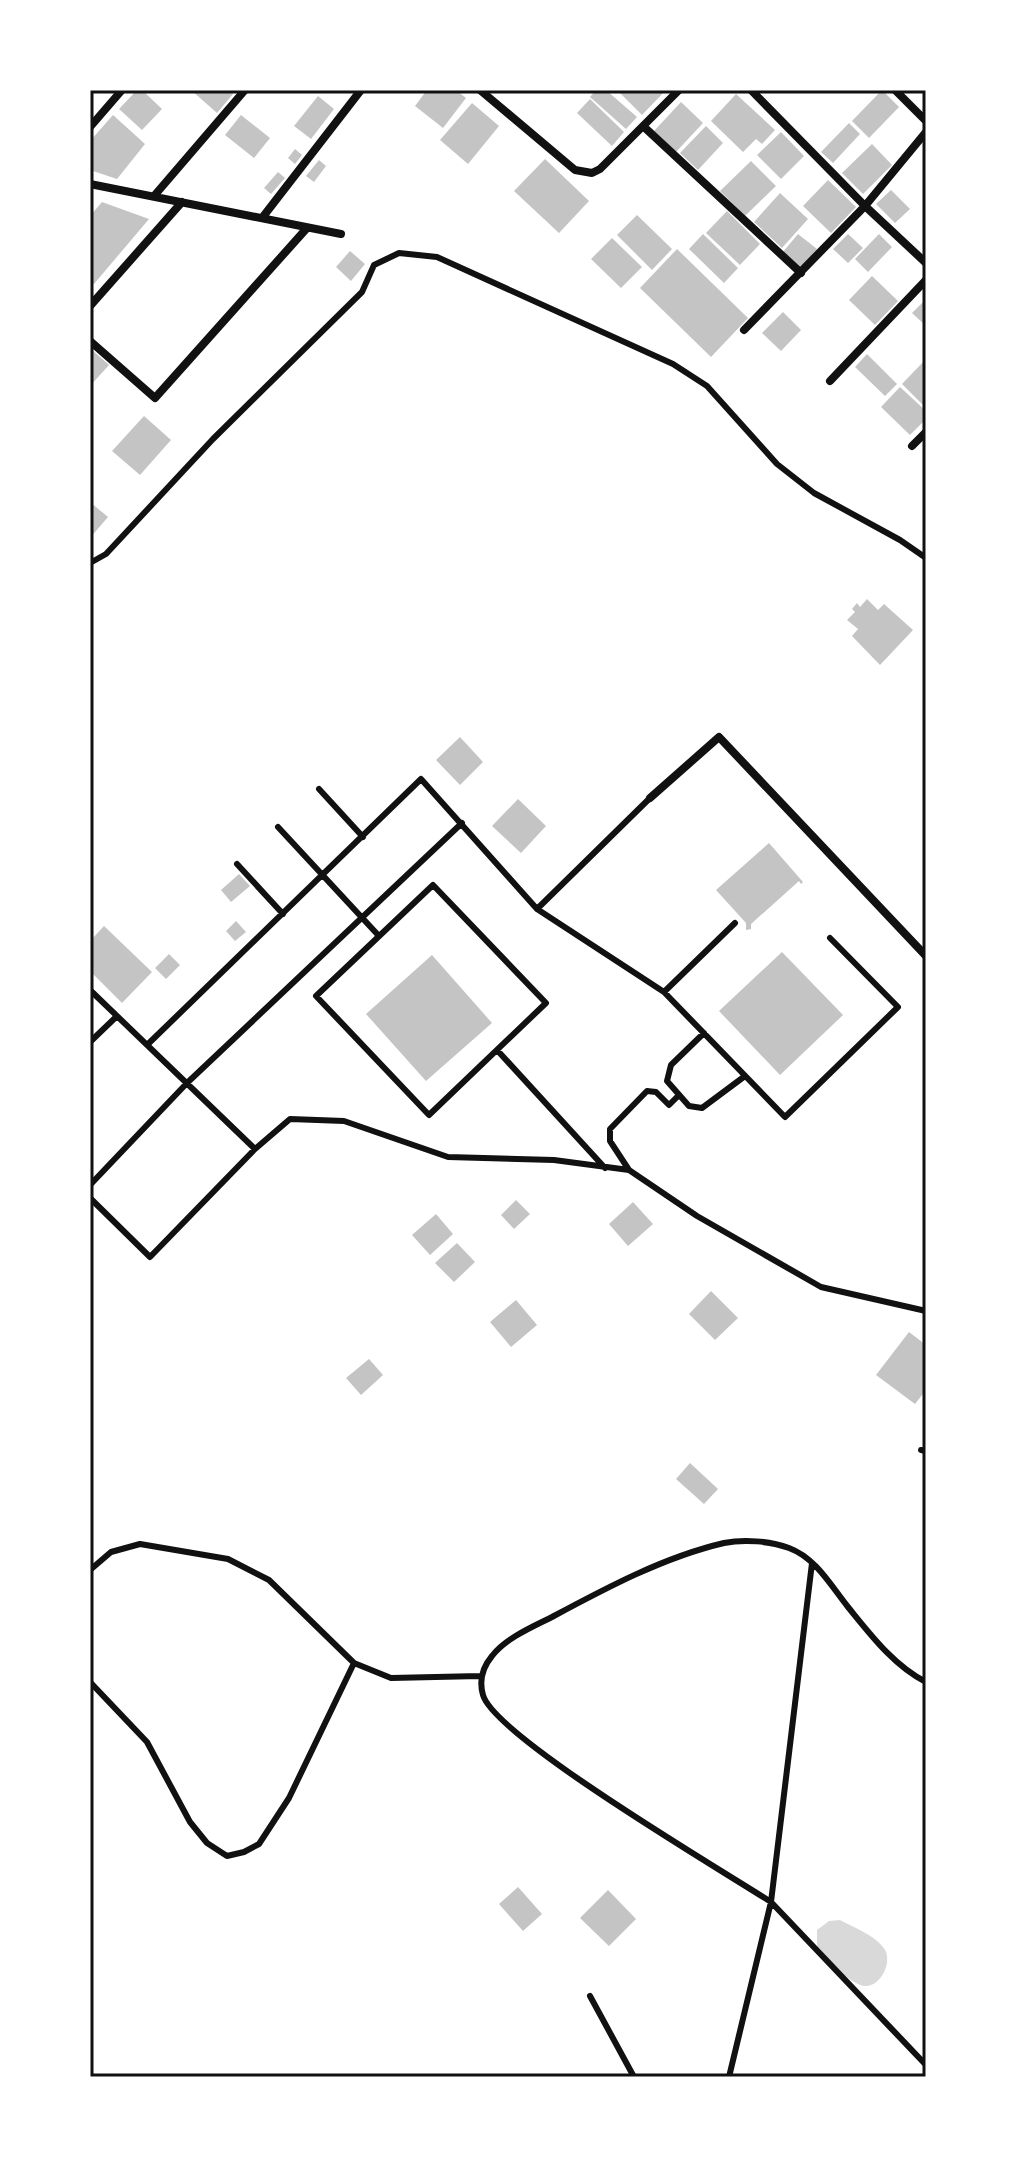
<svg xmlns="http://www.w3.org/2000/svg" width="1016" height="2167" font-family="'Public Sans',sans-serif">
	<rect width="100%" height="100%" fill="#fff"/>
	<path fill="#d9d9d9" d="M840 1920C853 1927 874 1935 883 1947 894 1959 882 1986 866 1986 853 1987 825 1958 817 1947V1930L829 1921Z"/>
	<path fill="#c4c4c4" d="M137 90H142L162 109 142 130 119 109Z
		M191 90H228L233 94 217 113Z
		M427 90H456L466 98 443 128 415 106Z
		M596 90H606L637 117 626 129 590 97Z
		M617 90H666L642 115Z
		M882 90 899 107 869 138 852 121Z
		M736 94 775 130 762 144 756 139 743 152 711 121Z
		M318 96 334 109 311 139 294 126Z
		M590 99 624 132 612 146 577 113Z
		M681 102 703 123 676 152 654 131Z
		M472 103 499 126 468 164 440 140Z
		M113 115 145 144 117 179 90 170V141Z
		M241 115 270 138 254 158 225 135Z
		M849 123 860 134 833 163 821 152Z
		M706 126 723 143 698 170 680 153Z
		M781 132 804 156 781 179 757 155Z
		M872 144 892 165 863 194 842 173Z
		M295 149 302 155 295 164 288 158Z
		M545 159 589 201 559 233 514 191Z
		M319 160 326 166 314 182 306 176Z
		M751 161 776 186 745 216 720 191Z
		M278 172 285 178 271 194 264 188Z
		M828 180 856 207 831 233 803 206Z
		M891 190 910 209 895 223 876 204Z
		M780 193 808 219 782 248 754 222Z
		M102 202 149 219 94 284 90 281V216Z
		M727 211 760 244 740 265 706 233Z
		M637 215 672 249 652 270 617 235Z
		M703 234 738 268 724 283 689 249Z
		M798 234 817 249 800 269 782 253Z
		M848 234 863 248 848 263 833 249Z
		M879 234 892 247 868 272 855 259Z
		M612 238 642 267 621 288 591 259Z
		M677 249 748 318 711 357 640 288Z
		M350 251 365 264 351 281 336 267Z
		M872 276 898 301 875 325 849 300Z
		M926 299V326L912 313Z
		M783 312 801 330 781 351 762 333Z
		M90 348 109 365 90 386Z
		M867 354 897 384 885 396 855 367Z
		M926 359V408L902 384Z
		M900 387 926 411V419L910 435 881 407Z
		M144 416 171 440 140 475 112 451Z
		M90 502 108 517 90 538Z
		M867 599 878 610 884 604 913 630 880 665 852 636 858 629 847 620 855 612 852 609 857 603 860 607Z
		M460 737 483 762 460 785 436 760Z
		M518 799 546 826 521 853 492 826Z
		M769 843 803 882 801 884 799 881 751 924V929L746 930V923L716 890Z
		M239 874 250 886 231 902 221 890Z
		M236 921 246 932 235 941 226 931Z
		M104 926 152 972 122 1003 90 971V941Z
		M782 952 843 1015 780 1075 719 1011Z
		M169 954 180 965 166 979 155 968Z
		M432 955 492 1023 426 1081 366 1014Z
		M516 1200 530 1214 514 1229 501 1215Z
		M633 1202 653 1224 628 1246 609 1224Z
		M436 1214 453 1234 430 1255 412 1235Z
		M457 1243 475 1262 454 1282 435 1263Z
		M711 1291 738 1318 715 1340 689 1314Z
		M516 1300 537 1325 511 1347 490 1322Z
		M909 1332 926 1345V1390L915 1404 876 1375Z
		M369 1359 383 1375 361 1395 346 1378Z
		M690 1463 718 1489 704 1504 676 1479Z
		M518 1887 542 1914 523 1931 499 1904Z
		M608 1890 636 1919 609 1946 580 1918Z"/>
	<g fill="none" stroke-linecap="round" stroke-linejoin="round">
		<path stroke="#111" stroke-width="6" d="M90 563 106 554 213 439 362 292 374 265 399 253 437 257 673 364 707 386 777 464 814 493 900 540 926 558
			M319 789 363 837
			M278 827 379 936
			M237 864 283 914
			M433 885 546 1003 429 1115 316 996Z
			M537 909 664 992 735 923
			M90 990 255 1149 290 1119 344 1121 448 1157 554 1160 629 1170 697 1216 821 1287 926 1311
			M664 992 785 1117 898 1007 830 938
			M704 1033 671 1065 667 1081 689 1106 702 1108 745 1076
			M90 1042 117 1016
			M147 1045 421 779 537 909 650 798
			M497 1050 605 1168
			M629 1170 610 1141V1129L647 1091 656 1092 669 1105 679 1095
			M90 1185 187 1083 462 823
			M90 1198 150 1257 255 1149
			M921 1450 926 1451
			M812 1563 771 1902 926 2065
			M90 1570 111 1552 140 1544 228 1559 269 1580 354 1663 391 1678 480 1676
			M90 1682 147 1742 190 1822 207 1843 227 1856 244 1852 259 1844 289 1798 354 1663
			M590 1996 634 2077
			M729 2077 771 1902C723 1871 495 1737 483 1695 479 1681 482 1668 492 1656 506 1638 532 1627 552 1617 606 1588 664 1557 724 1543 744 1539 770 1541 789 1548 816 1558 831 1586 848 1607 870 1634 894 1666 926 1682"/>
		<path stroke="#111" stroke-width="8" d="M480 90 575 170 592 173 600 169 679 90
			M751 90 865 206 926 263
			M895 90 926 121
			M643 126 801 273
			M90 127 122 90
			M90 184 341 234
			M154 196 245 90
			M262 218 361 90
			M90 306 182 202
			M744 330 865 206 926 132
			M90 341 155 398 307 228
			M830 381 926 280
			M912 446 926 432
			M650 798 719 737 926 956"/>
	</g>
	<rect width="1016" height="2167" fill="none" stroke="#ffffff" stroke-width="184"/>
	<rect x="92" y="92" width="832" height="1983" fill="none" stroke="#111" stroke-width="3"/>
</svg>
